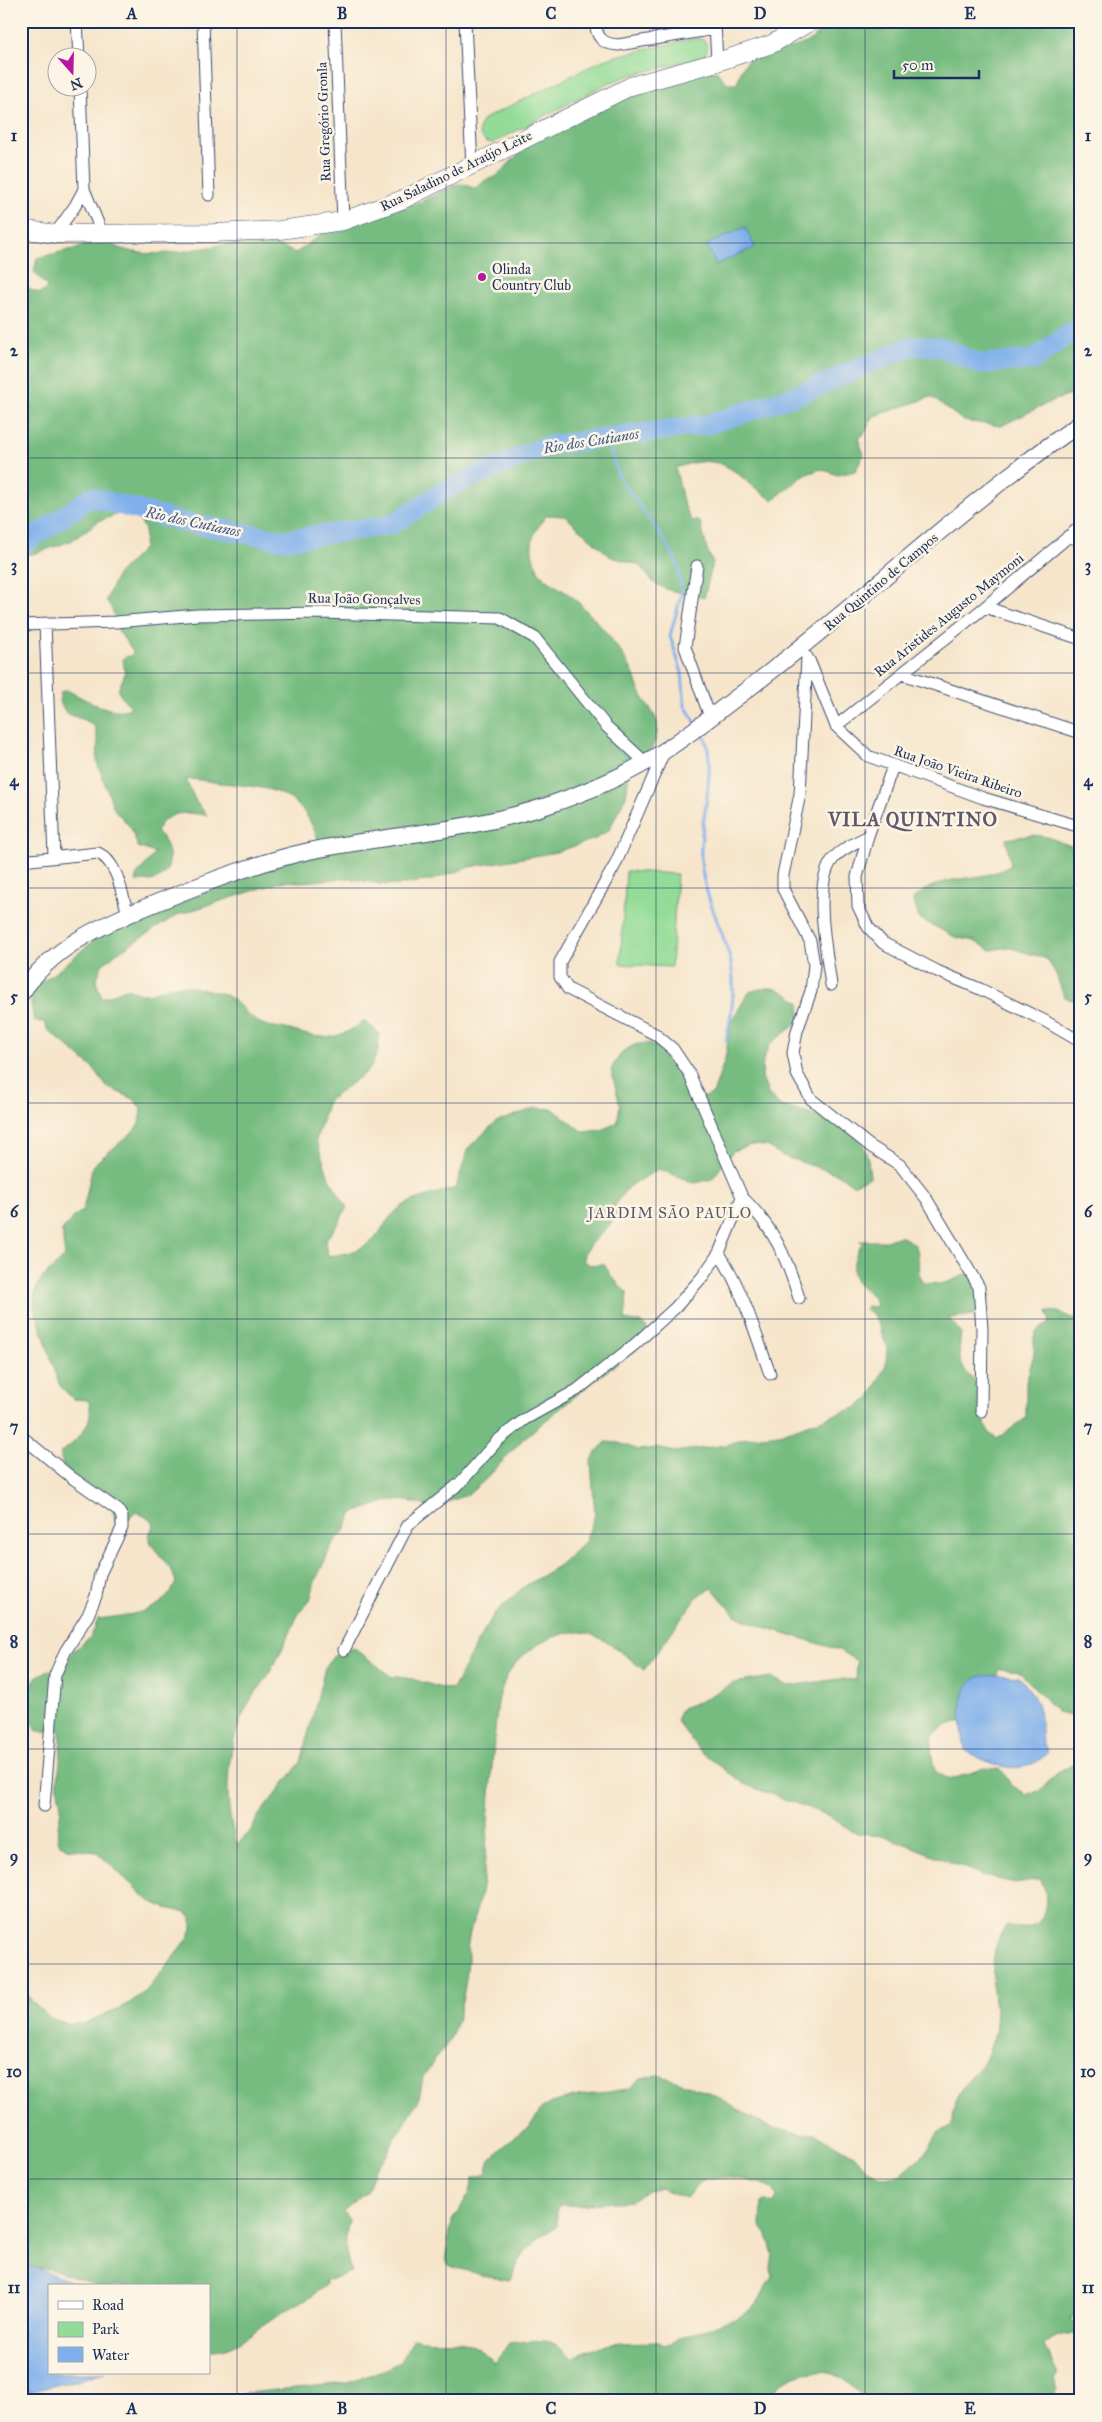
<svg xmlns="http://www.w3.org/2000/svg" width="1102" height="2422" font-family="'IM FELL Great Primer',serif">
	<rect width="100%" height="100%" fill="#fcf5e5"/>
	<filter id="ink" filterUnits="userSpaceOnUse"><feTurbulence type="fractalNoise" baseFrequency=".02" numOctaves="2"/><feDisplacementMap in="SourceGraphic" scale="10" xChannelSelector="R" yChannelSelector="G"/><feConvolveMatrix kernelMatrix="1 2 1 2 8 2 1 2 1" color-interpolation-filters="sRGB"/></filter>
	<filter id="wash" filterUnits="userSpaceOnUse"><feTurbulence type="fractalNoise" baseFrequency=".0096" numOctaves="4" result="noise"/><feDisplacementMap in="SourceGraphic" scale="20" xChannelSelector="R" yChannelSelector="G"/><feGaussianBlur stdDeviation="1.12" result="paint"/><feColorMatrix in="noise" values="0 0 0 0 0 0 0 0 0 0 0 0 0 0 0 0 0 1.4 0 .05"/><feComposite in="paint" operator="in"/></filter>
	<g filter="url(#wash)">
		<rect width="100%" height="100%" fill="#f6e5cb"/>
		<path fill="#93dc97" stroke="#57867a" d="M697 38 704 40C709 46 708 53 701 58L627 76 606 84 493 143C479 142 475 129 484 119L599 62 616 56Z
			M626 871 677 874 671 967 620 964Z"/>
		<path fill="#76bc80" stroke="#48766f" d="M829 21H1081V391L1050 402 1001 426 964 421 931 397 874 416 863 435 858 438 864 455 855 471 838 475 821 469 804 475 773 500C732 475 728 449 675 468 681 485 681 507 693 522H695L696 519 700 522 708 553 713 562 704 598 668 590 654 583 639 565 611 557 565 516 547 515C531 534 527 546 538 570 542 580 567 591 576 600 594 618 620 646 631 669 635 675 636 683 639 690 654 718 666 720 650 752L631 759 626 796 609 830 595 839 557 852 470 867 432 880 398 885 380 884 349 878 301 882 284 881 177 915 115 954 102 965 96 981 102 998 129 988C148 1002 157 987 176 986 186 985 199 989 210 991 240 995 239 1012 260 1023 267 1027 278 1027 286 1029 318 1038 335 1044 364 1021L379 1033 378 1051 370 1069 328 1101 316 1140 329 1178 347 1207 338 1224 326 1239 328 1256C347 1254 367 1250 379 1233 386 1223 391 1214 401 1207 414 1198 440 1193 456 1188L468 1148 496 1122 536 1108 553 1109 583 1132 601 1130 617 1123 620 1105 611 1070C624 1043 642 1037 670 1050L684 1085 696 1100 713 1094 725 1059 731 1022 749 992C773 984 780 988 800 1003L799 1022 770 1044 763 1060 762 1077 768 1094 781 1106 834 1121 862 1142 868 1159 870 1177 853 1185 838 1174 782 1156 767 1146 750 1145 733 1151 712 1179 695 1183 659 1169 628 1187 615 1204 618 1208C612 1234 583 1240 583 1261L590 1265 604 1264 611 1276 627 1293 625 1320 641 1323 647 1328 644 1340 635 1351 600 1376 523 1439 488 1477 469 1494 440 1505 426 1506 409 1501 391 1500 353 1513 345 1530 332 1545 316 1579 310 1600 299 1613 275 1664 271 1665 272 1668C267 1679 260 1687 253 1696 226 1738 221 1798 237 1844L250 1832 259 1815 301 1762 325 1668C333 1655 340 1646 356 1649L390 1676 412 1679 445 1689 454 1688 475 1646 495 1613 525 1586 560 1565 585 1542 595 1515 591 1462 597 1451 606 1442 619 1443 639 1450 656 1448 675 1452 726 1445 745 1438 779 1434 855 1408 869 1399 886 1365 887 1347 880 1328 872 1313 864 1309 868 1306 874 1307 876 1303C872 1293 864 1291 857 1283 848 1272 856 1252 863 1242L859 1241H886L900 1236C904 1238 911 1241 914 1244 923 1255 914 1273 923 1283 928 1283 934 1284 939 1284 966 1280 979 1255 991 1296 977 1318 972 1315 949 1318L961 1333C956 1366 962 1367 983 1391 983 1410 979 1427 997 1439L1026 1418V1382L1034 1354V1336L1037 1331 1050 1323 1047 1311 1058 1312 1081 1322V1717L1057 1712 1019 1671 999 1669 993 1685 963 1721 945 1725 933 1736 931 1753 935 1771 950 1780 984 1768 1001 1769 1011 1785 1026 1794 1040 1791 1056 1774 1081 1760V2318H1070L1071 2321 1081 2327V2332C1067 2334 1053 2335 1044 2346L1058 2374 1055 2379 1056 2401H866C858 2392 851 2383 840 2377 815 2364 779 2376 767 2401H224L246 2393 348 2383 386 2369 401 2361 413 2338C451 2347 461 2328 495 2363L509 2343C541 2341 550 2334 573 2359 597 2340 630 2343 659 2342L664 2345 743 2315C762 2304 761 2292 772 2277L771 2266 773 2255 767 2234 761 2226 762 2201 764 2200 774 2204 777 2197 773 2188C759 2181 718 2173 703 2181 697 2184 691 2193 686 2198L661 2188 647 2191 631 2201 561 2206 557 2211V2226C529 2243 524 2251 510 2280L488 2277 450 2266 445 2259 452 2221 470 2193 473 2178 486 2174 489 2162 513 2137 529 2128 542 2108 551 2103 578 2096 629 2089 641 2078 658 2075 708 2092 766 2126 803 2135 814 2133 854 2155 866 2169 883 2177 900 2175 927 2151 938 2133 952 2125C951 2099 966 2082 982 2065 986 2061 993 2039 995 2033 998 2018 994 2006 993 1991 992 1970 992 1941 1007 1925 1012 1926 1021 1929 1026 1928 1048 1926 1050 1893 1040 1879L1015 1883 988 1877 885 1836 857 1834 827 1815 744 1784 700 1751 676 1720 682 1708 701 1701 734 1683 771 1677 788 1686 839 1679 856 1680 857 1661 839 1650 752 1623 735 1615 712 1588 697 1597 644 1670C627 1657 610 1641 590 1634 576 1629 560 1634 547 1640 527 1650 511 1663 503 1685 496 1702 496 1723 494 1741 490 1787 488 1834 483 1880 481 1901 471 1922 468 1943 467 1948 468 1953 468 1958 467 1983 457 2046 434 2058L432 2065 423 2078 418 2102 391 2144 387 2155 374 2172 367 2192 343 2212 349 2220C344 2239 345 2253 351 2272L324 2282 327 2284C309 2300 287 2308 268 2322 249 2334 233 2351 209 2350V2286H98L50 2269 21 2268V1987L36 2006 50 2018 69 2024H83L128 2004 146 1991 187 1940 192 1929V1918L186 1912 166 1908 149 1901 97 1852 70 1849 59 1843C55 1830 60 1821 61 1808 61 1801 58 1795 58 1788 57 1767 67 1742 56 1722L49 1731H37L26 1712V1698L36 1677 49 1670 58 1676 74 1650 91 1637 98 1619C128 1615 164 1614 176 1582L171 1569 150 1543 149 1535 154 1524 152 1520 136 1512 122 1525 116 1524 110 1496C93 1487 58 1476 61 1452 77 1442 97 1421 88 1400L73 1399 60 1386 34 1306C34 1274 49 1276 65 1256L62 1231 74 1217 83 1210 93 1165 134 1131 140 1121 141 1109 134 1099 107 1087 92 1067 48 1030 44 1022 34 1021 31 1004 34 986C60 973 79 950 103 934L320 845C302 789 273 788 221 783 209 782 197 778 186 780L196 802 207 815C185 812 166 810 156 832 171 841 176 870 157 879 151 882 142 881 136 881V876L155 853 138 847 131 828 114 809 97 762 98 742 95 727 89 722 66 713 59 701 61 692 67 690C82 698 116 718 131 707L120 695 118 690 125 674 123 658 132 655 133 652 118 630 112 609 106 600 117 575 144 548 145 530 135 512 118 514 99 521 71 541 33 554H21V286L39 293 45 291 47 286 34 272 37 258 105 241C165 277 231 222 296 253L324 232 422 201 453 186 463 184 476 189 484 181 497 176 530 142 564 114 701 67 717 72 728 84H737C750 32 781 60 810 40 817 36 823 27 829 21Z
			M1032 835 1048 837 1081 850V1003L1064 997 1056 974 1047 959 1008 947 991 950 974 941 955 937 919 918 913 899C947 869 978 886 1011 865L1006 839Z"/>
		<path fill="#80b0eb" stroke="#4e70a4" d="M745 227 755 247 716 265 707 245Z
			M998 1675 1019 1677C1029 1688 1037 1699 1040 1715 1043 1730 1037 1738 1048 1752 1025 1779 991 1766 965 1750 962 1729 954 1689 978 1677 983 1675 992 1676 998 1675Z
			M21 2266 37 2268 81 2286H49V2373H105L21 2394Z"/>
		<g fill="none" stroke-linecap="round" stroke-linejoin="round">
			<path stroke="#80b0eb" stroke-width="3" d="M609 438V447L618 475 664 540 677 562 682 592 670 636 682 673 685 706 696 723
				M701 730C721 760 698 824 701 860 703 894 720 923 729 955 737 983 732 1012 726 1041"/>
			<path stroke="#80b0eb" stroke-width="20" d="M21 546 91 497 182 522 284 540 391 525 450 487 546 446 710 424 797 395 911 346 942 347 979 364 1034 360 1069 333 1081 334"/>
		</g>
	</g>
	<g filter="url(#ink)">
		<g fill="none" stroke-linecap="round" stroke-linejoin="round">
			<defs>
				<path id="street" d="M77 21 79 58
					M203 21 209 195
					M335 21 343 221
					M465 21 472 166
					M595 21C596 37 602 44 618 45L715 29
					M715 23 717 62
					M80 88 84 189 102 233
					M55 234 75 206 84 189
					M1068 536 1081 541
					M697 566 685 647 710 717
					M985 607 1081 639
					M45 623 54 857
					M21 625 116 622 197 615 319 613 500 618 535 638 606 726 646 763
					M807 657 800 794 783 875V889L810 941 814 965 811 991 797 1031 793 1053 797 1074 811 1099 870 1146 900 1165 926 1198 979 1287 982 1329 981 1411
					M809 660 836 726 868 756 983 798 1081 827
					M902 674 1081 733
					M836 726 985 607 1081 526
					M893 766 868 836 857 877 858 906 868 927 883 943 937 971 980 989 1045 1021 1081 1042
					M21 861 98 853C118 862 122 895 128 914
					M831 985C827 953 812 885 833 859 842 848 856 843 868 836
					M742 1197C774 1228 786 1256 799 1298
					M719 1253C743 1290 755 1332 770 1374
					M21 1436 71 1477 118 1510 122 1517V1528L100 1574 96 1596 88 1615 65 1652 55 1675 44 1806
					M344 1650 408 1525 460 1483 497 1441 525 1419 577 1390 634 1345 675 1308 703 1276 719 1253 742 1197 689 1073 673 1049 655 1034 568 989 560 977V962L615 865 665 750"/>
				<path id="secondary" d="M21 994C51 947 102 925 151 905 202 884 255 863 309 851 387 835 470 831 546 806 581 794 616 780 648 761 683 741 715 713 748 689 861 603 964 503 1081 423"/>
				<path id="primary" d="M21 229 55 234 213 233 280 230 343 221 404 199 631 86 717 62 772 44 811 21"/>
			</defs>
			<use href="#street" stroke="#3c4a6e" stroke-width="13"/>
			<use href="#secondary" stroke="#3c4a6e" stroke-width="18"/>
			<use href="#primary" stroke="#3c4a6e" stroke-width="19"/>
			<use href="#street" stroke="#fff" stroke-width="11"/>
			<use href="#secondary" stroke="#fff" stroke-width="16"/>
			<use href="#primary" stroke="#fff" stroke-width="18"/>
		</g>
	</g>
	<path fill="none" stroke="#1b2f5e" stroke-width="1" stroke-opacity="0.55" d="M237 21V2401M446 21V2401M656 21V2401M865 21V2401M21 243H1081M21 458H1081M21 673H1081M21 888H1081M21 1103H1081M21 1319H1081M21 1534H1081M21 1749H1081M21 1964H1081M21 2179H1081"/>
	<circle fill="#b5179e" stroke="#fcf5e5" stroke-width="2" cx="482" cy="277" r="5"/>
	<g text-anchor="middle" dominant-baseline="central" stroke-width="5" stroke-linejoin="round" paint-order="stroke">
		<g font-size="14" fill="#1b2f5e" stroke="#fcf5e5">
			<text transform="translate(324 122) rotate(-92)">Rua Gregório Gronla</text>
			<text transform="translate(456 171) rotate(-26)">Rua Saladino de Araújo Leite</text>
			<text transform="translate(881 582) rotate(-40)">Rua Quintino de Campos</text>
			<text transform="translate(364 599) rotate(1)">Rua João Gonçalves</text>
			<text transform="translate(949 615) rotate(-39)">Rua Aristides Augusto Maymoni</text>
			<text transform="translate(958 772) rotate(19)">Rua João Vieira Ribeiro</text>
		</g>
		<g font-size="14" fill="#1b2f5e" stroke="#fcf5e5" text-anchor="start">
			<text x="492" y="269">Olinda<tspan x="492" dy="16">Country Club</tspan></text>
		</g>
		<g font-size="15" font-style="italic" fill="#395688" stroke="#fcf5e5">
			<text transform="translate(591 441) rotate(-9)">Rio dos Cutianos</text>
			<text transform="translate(193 522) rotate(12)">Rio dos Cutianos</text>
		</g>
		<g font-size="15" letter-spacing="1" fill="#5e596a" stroke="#fcf5e5">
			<text x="670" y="1213">JARDIM SÃO PAULO</text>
		</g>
		<g font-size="19" font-weight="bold" letter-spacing="1" fill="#5e596a" stroke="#fcf5e5">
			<text x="913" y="819">VILA QUINTINO</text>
		</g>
	</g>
	<rect width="1102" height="2422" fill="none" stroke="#fcf5e5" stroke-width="55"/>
	<rect x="48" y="2284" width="162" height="90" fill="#fcf5e5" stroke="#a2a6af"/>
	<rect x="58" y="2301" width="25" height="8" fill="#ffffff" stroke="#a2a6af"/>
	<text x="92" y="2310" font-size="15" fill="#1b2f5e">Road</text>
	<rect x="58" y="2322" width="25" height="15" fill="#93dc97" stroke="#a2a6af"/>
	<text x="92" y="2334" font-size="15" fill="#1b2f5e">Park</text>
	<rect x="58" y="2347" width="25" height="15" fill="#80b0eb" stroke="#a2a6af"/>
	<text x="92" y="2360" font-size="15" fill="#1b2f5e">Water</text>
	<g transform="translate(72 72) rotate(160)"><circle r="24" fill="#fcf5e5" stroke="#a2a6af"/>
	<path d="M0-4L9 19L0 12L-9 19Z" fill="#b5179e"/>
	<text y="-8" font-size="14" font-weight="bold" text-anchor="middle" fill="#1b2f5e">N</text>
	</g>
	<path d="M894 70v8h85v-8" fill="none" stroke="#1b2f5e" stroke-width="2.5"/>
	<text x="902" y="70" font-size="15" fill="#1b2f5e" stroke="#fcf5e5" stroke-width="4" paint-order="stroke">50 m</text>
	<rect x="28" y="28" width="1046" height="2366" fill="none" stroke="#1b2f5e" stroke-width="2"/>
	<g font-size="16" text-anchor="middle" font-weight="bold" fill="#1b2f5e">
		<text x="132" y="19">A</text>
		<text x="342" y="19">B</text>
		<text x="551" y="19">C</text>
		<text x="760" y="19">D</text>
		<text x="970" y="19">E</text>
		<text x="14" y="141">1</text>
		<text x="1088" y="141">1</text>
		<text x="14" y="356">2</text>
		<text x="1088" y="356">2</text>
		<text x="14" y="571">3</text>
		<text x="1088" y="571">3</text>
		<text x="14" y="786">4</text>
		<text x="1088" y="786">4</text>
		<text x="14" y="1002">5</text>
		<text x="1088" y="1002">5</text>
		<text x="14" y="1217">6</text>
		<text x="1088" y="1217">6</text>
		<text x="14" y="1432">7</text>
		<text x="1088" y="1432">7</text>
		<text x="14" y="1647">8</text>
		<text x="1088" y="1647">8</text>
		<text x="14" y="1862">9</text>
		<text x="1088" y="1862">9</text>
		<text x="14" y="2077">10</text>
		<text x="1088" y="2077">10</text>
		<text x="14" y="2293">11</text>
		<text x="1088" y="2293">11</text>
		<text x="132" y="2414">A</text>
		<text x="342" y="2414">B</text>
		<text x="551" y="2414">C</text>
		<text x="760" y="2414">D</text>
		<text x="970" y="2414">E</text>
	</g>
</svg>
